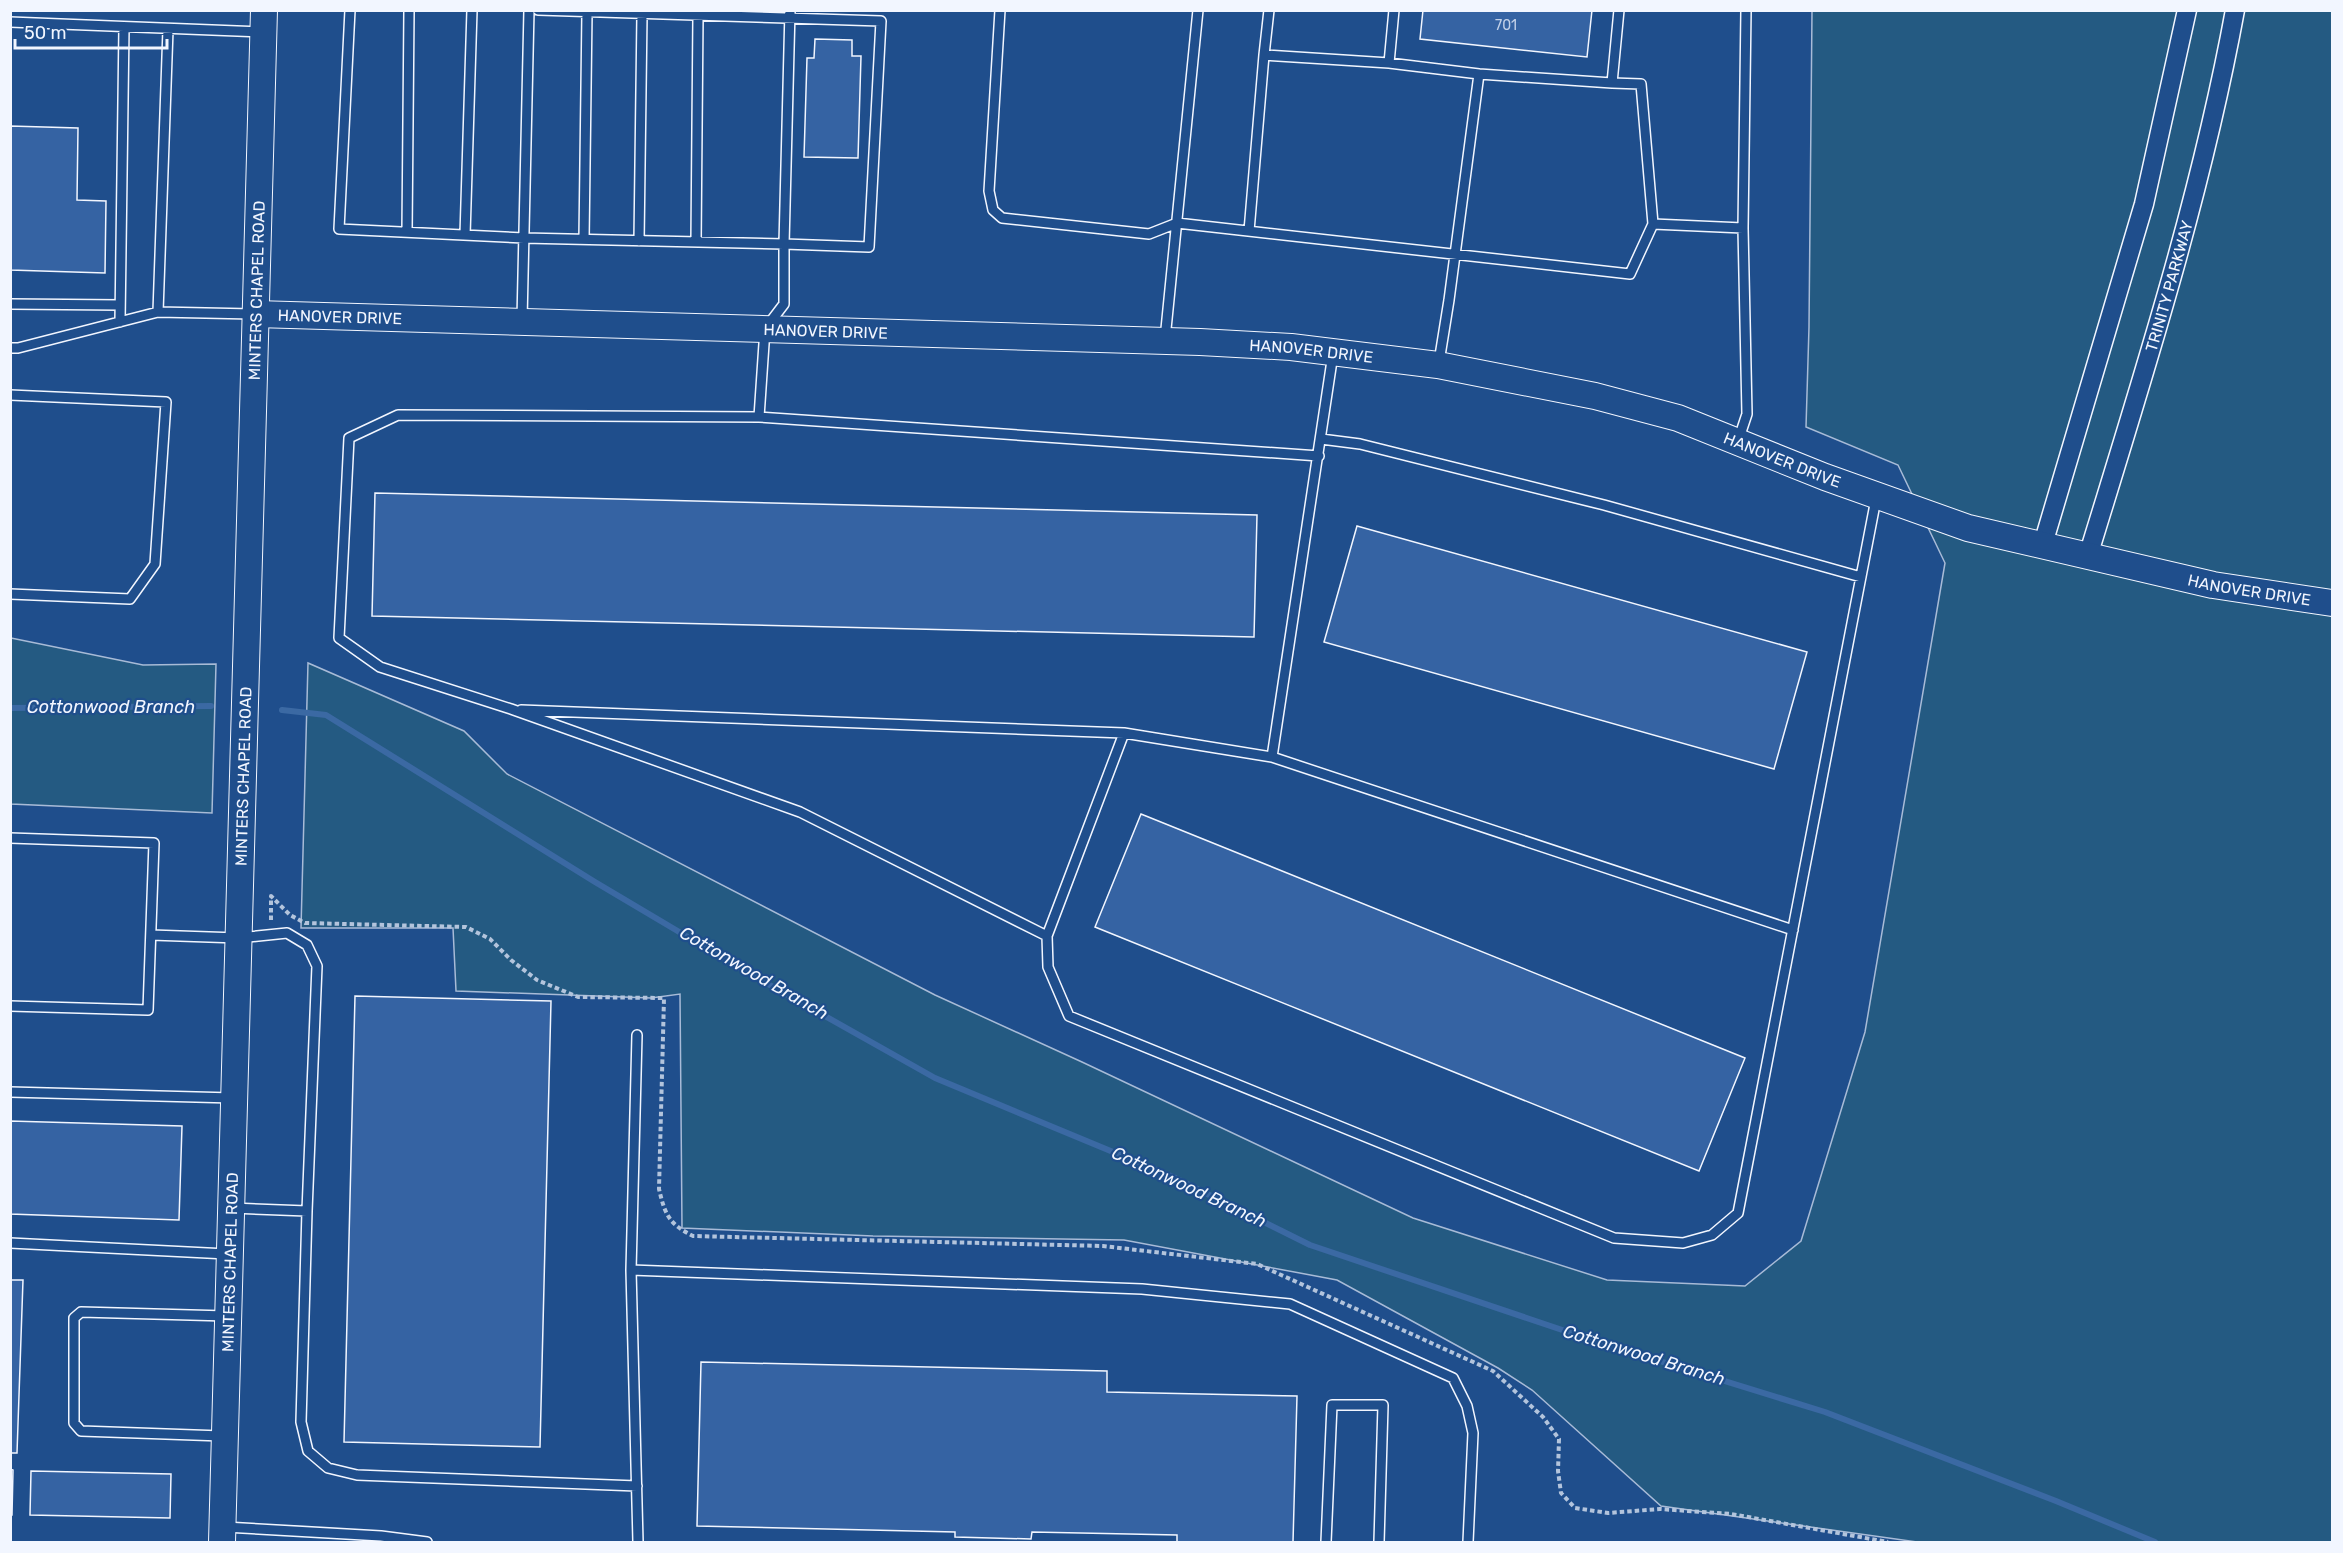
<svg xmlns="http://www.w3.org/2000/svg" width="2343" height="1553" font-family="Rubik,sans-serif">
	<rect width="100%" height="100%" fill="#1f4e8c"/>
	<path fill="#245a82" stroke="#a8bbd7" stroke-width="1.5" d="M1812 11H2332V1542H1917L1661 1506 1532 1390 1498 1368 1337 1280 1124 1240 873 1236 682 1228 680 994 651 998 456 991 453 928H301L308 663 464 731 507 774 935 995 1082 1062 1413 1218 1607 1280 1745 1286 1801 1241 1865 1032 1945 563 1898 465 1806 427 1809 327Z
		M11 638 143 665 216 664 212 813 11 804Z"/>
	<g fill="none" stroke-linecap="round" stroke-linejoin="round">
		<path stroke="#3b69a3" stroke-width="6" d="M10 708 211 706
			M282 710 326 715 595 882 745 971 935 1078 1171 1176 1310 1245 1595 1341 1825 1412 2056 1501 2155 1542"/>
	</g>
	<path fill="#3563a3" stroke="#f2f6ff" stroke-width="1.5" d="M1423 10H1592L1587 57 1420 39Z
		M815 39 852 40V56H861L858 158 804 157 807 58H814Z
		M10 126 78 128 77 200 106 201 105 273 10 270Z
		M375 493 1257 515 1254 637 372 616Z
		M1357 526 1807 652 1774 769 1324 642Z
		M1141 814 1745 1058 1699 1171 1095 927Z
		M355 996 551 1001 540 1447 344 1442Z
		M10 1121 182 1126 179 1220 10 1214Z
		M10 1280H23L17 1453H10Z
		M701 1362 1107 1371V1392L1297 1396 1293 1542H1177V1535L1032 1532 1031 1539 955 1537V1532L697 1526Z
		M10 1469 13 1470 12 1515H10Z
		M31 1471 171 1474 170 1518 30 1515Z"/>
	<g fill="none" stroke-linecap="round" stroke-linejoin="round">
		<defs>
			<path id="lane" d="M350 10 339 229 524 238 784 244 790 10
				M538 10 881 21 869 247 784 244V304L765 329 759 417 398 415 349 438 339 638 380 667 511 709 800 812 1047 936 1048 967 1069 1016 1614 1238 1683 1243 1712 1235 1738 1213 1876 499
				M1000 10 989 191 993 210 1002 218 1149 234 1177 223 1630 274 1653 224 1641 84 1612 83
				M1269 10 1264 55 1389 63
				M1394 10 1389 63 1479 74 1449 300 1439 362
				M10 22 263 32
				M1479 74 1612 83 1619 10
				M1653 224 1743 228
				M1249 231 1264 55
				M407 232 409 10
				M465 235 472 10
				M584 239 587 12
				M639 241 642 14
				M696 242 698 15
				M10 304 120 305
				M158 312 168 29
				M522 320 529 10
				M120 322 124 27
				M1165 339 1198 10
				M10 348H18L158 312 253 314
				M10 395 166 402 155 564 130 599 10 594
				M759 417 1319 456
				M1321 439 1360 444 1604 505 1861 577
				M1738 441 1747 414 1743 228 1746 10
				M521 710 1124 733
				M1272 757 1793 930
				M10 838 154 843 148 1010 10 1006
				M151 935 238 938 287 933 307 945 317 966 307 1211
				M1047 936 1124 733 1272 757 1333 354
				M10 1092 233 1098
				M232 1208 307 1211 301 1422 308 1451 328 1468 357 1475 637 1486
				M10 1243 227 1254
				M631 1270 637 1035
				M222 1436 81 1431 74 1423V1318L81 1312 227 1316
				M225 1527 381 1536 427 1542
				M638 1542 631 1270 1142 1289 1290 1304 1453 1378 1467 1406 1473 1433 1468 1542
				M1326 1542 1332 1405H1383L1379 1542"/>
			<g id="street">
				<path d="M2043 544 2144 204 2187 10"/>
				<path id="s1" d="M2088 556C2143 376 2201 196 2235 10"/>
			</g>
			<g id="secondary">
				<path id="s2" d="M256 314 1200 342 1291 347 1438 365 1595 396 1678 418 1825 477 1968 528 2213 585 2332 603"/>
				<path id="s3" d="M222 1542 264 10"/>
			</g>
		</defs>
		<use href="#lane" stroke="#f2f6ff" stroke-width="12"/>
		<use href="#street" stroke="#f2f6ff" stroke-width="21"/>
		<use href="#secondary" stroke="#f2f6ff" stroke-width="28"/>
		<path stroke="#b3c4dc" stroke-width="4" stroke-dasharray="4.5 3" stroke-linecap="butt" d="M271 920V896L290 915 305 923 466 927 490 939 511 960 537 980 578 997 664 998 659 1189C665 1215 669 1224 693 1236L1103 1246 1257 1264 1493 1371 1543 1417 1559 1439 1558 1471 1561 1493 1575 1508 1608 1513 1660 1509 1731 1514 1888 1542"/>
		<use href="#lane" stroke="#1f4e8c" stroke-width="9"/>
		<use href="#street" stroke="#1f4e8c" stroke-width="18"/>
		<use href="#secondary" stroke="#1f4e8c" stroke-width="26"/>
	</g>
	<g text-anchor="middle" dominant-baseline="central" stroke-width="4.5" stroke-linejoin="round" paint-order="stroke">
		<g font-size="14" fill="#c3d1e8">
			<text x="1506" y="25">701</text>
		</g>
		<g font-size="16" fill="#f2f6ff" stroke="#1f4e8c">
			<text stroke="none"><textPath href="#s1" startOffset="282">TRINITY PARKWAY</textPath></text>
			<text stroke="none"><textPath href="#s3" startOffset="1252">MINTERS CHAPEL ROAD</textPath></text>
			<text stroke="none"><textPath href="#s2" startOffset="84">HANOVER DRIVE</textPath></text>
			<text stroke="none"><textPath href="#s2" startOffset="570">HANOVER DRIVE</textPath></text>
			<text stroke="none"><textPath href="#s2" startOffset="1056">HANOVER DRIVE</textPath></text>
			<text stroke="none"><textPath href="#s2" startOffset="1542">HANOVER DRIVE</textPath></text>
			<text stroke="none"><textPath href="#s2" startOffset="2028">HANOVER DRIVE</textPath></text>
			<text stroke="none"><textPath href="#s3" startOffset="766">MINTERS CHAPEL ROAD</textPath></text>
			<text stroke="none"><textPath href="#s3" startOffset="280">MINTERS CHAPEL ROAD</textPath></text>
		</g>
		<g font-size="18" font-style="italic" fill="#f2f6ff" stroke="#1f4e8c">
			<text x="111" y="707">Cottonwood Branch</text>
			<text transform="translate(754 973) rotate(30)">Cottonwood Branch</text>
			<text transform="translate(1189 1187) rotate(25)">Cottonwood Branch</text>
			<text transform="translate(1644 1355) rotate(17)">Cottonwood Branch</text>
		</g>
	</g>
	<rect width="2343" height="1553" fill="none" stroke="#f2f6ff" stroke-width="24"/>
	<path d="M15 39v9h152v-9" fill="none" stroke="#f2f6ff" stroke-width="3"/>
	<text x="24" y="39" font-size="18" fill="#f2f6ff" stroke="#1f4e8c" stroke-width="4.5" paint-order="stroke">50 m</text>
</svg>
